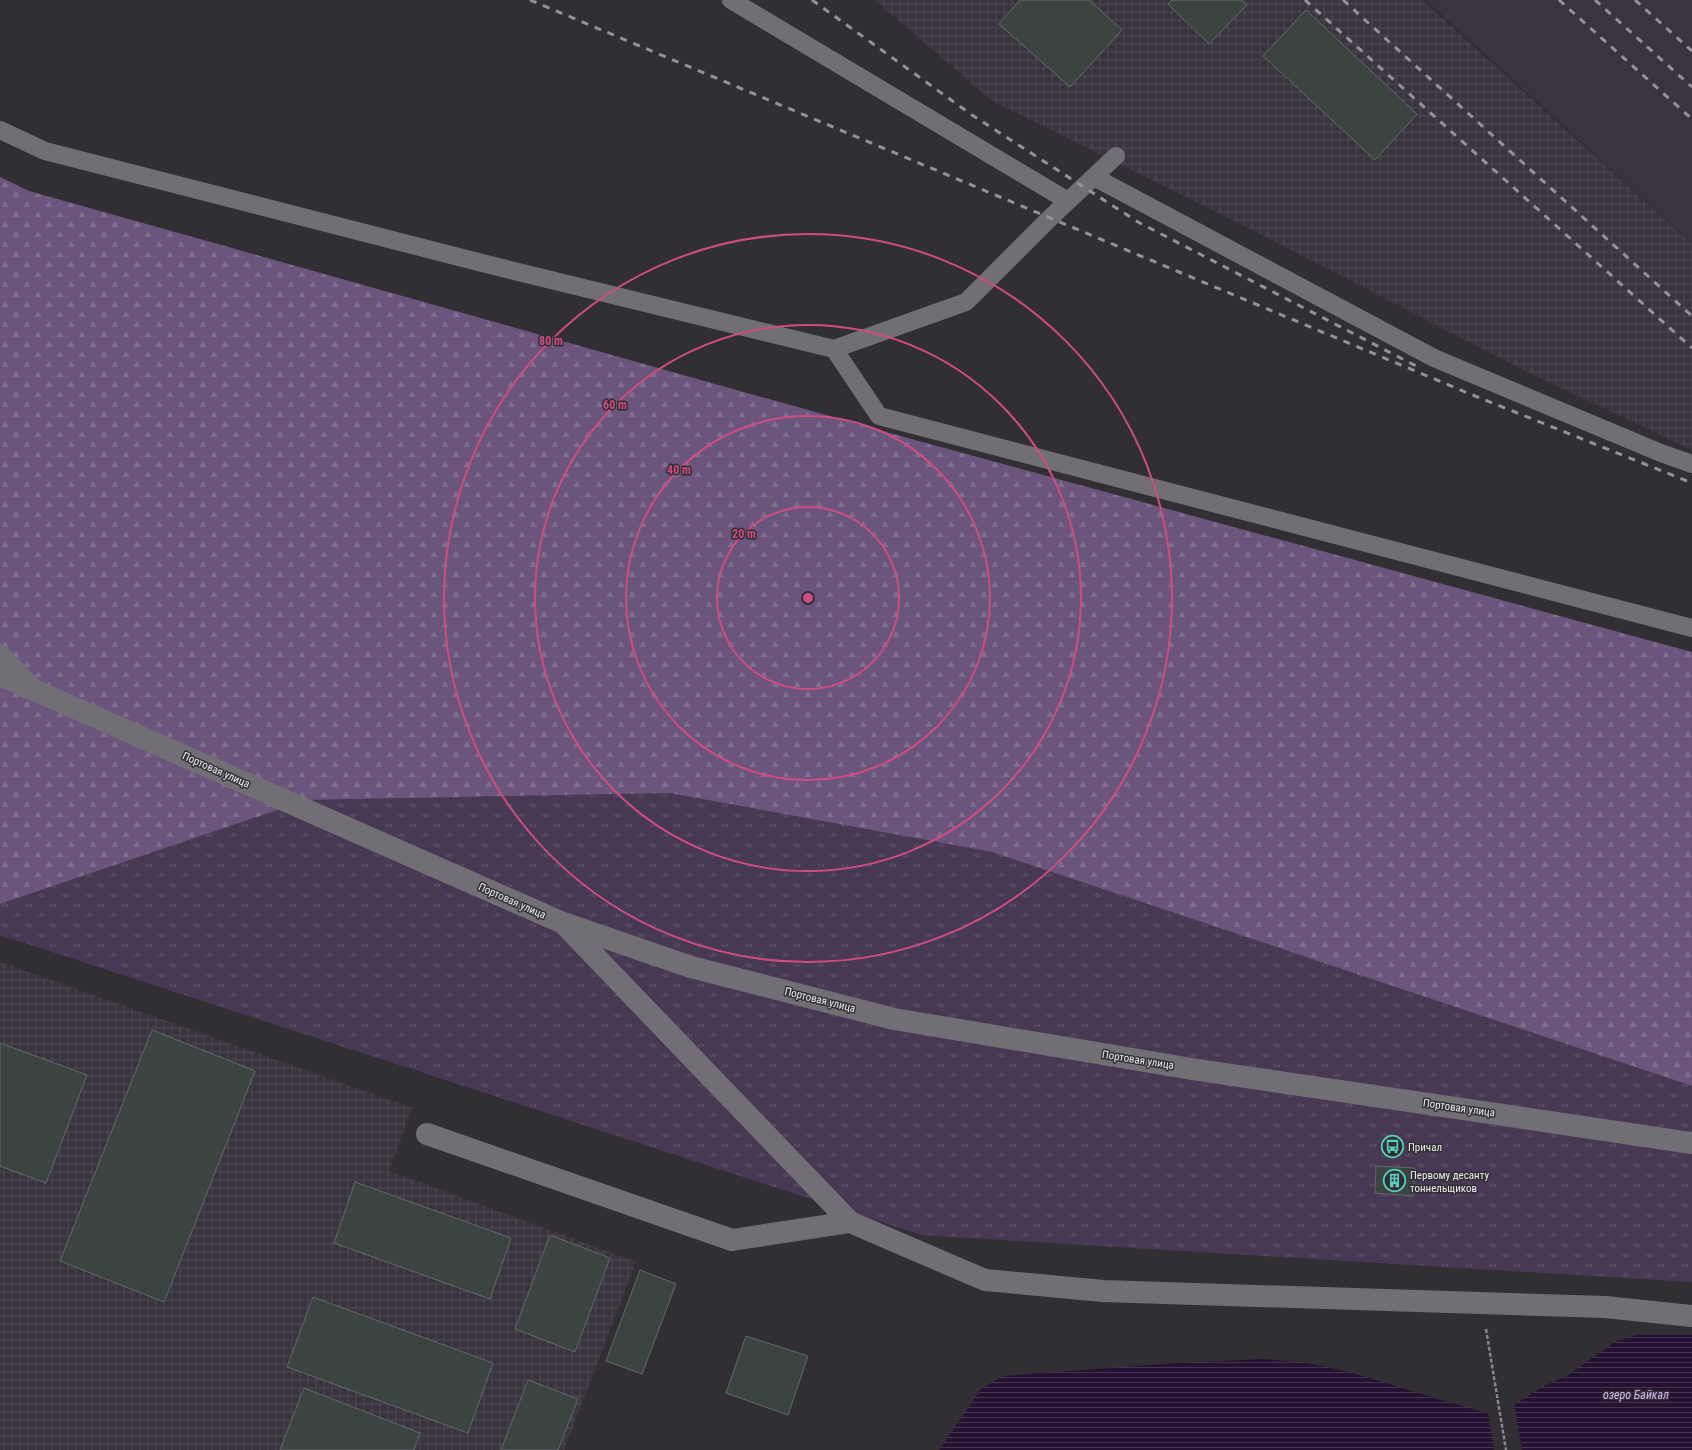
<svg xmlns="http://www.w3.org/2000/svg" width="1692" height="1450" font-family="'Roboto Condensed',sans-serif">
	<defs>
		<pattern id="industrial-grid" width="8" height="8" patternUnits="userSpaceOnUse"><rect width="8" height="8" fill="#3a343f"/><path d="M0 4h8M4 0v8" fill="none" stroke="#4d4852"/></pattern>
		<pattern id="grass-tufts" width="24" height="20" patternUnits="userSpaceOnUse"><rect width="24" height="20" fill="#473853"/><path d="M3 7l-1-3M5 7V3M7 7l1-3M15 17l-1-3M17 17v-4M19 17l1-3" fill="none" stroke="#62556c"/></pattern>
		<pattern id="forest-firs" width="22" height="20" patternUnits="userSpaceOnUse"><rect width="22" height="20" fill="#6b557c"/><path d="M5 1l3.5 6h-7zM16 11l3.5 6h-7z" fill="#806e8f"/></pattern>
		<pattern id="water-rules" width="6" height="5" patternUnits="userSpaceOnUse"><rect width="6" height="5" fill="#251233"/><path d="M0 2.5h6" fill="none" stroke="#453551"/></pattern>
	</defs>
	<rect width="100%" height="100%" fill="#322f34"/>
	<path fill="#3a343f" d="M1426 0H1692V243Z"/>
	<path fill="url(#industrial-grid)" d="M875 0H1422L1692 244V450L1520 368 1235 221 991 100Z
		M0 962 412 1108 389 1171 636 1262 564 1450H0Z"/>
	<path fill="url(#grass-tufts)" d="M669 793 992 852 1692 1086V1282L921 1235 0 935V904L307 800Z"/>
	<path fill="url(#forest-firs)" d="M0 177 29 191 904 437 1692 652V1086L992 852 669 793 307 800 0 904Z"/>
	<path fill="url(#water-rules)" d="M1636 1335H1692V1450H939L981 1389 1003 1376 1178 1363 1264 1359 1307 1363 1350 1372 1438 1399 1488 1413 1514 1405 1542 1387 1568 1375 1615 1342Z"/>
	<path fill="#322f34" d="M1514 1405 1522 1450H1494L1488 1413Z"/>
	<path fill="#3c4442" stroke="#616a69" d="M1020 0H1089L1122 30 1070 87 999 24Z
		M1172 0H1241L1247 5 1209 44 1168 4Z
		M1306 10 1417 114 1375 160 1263 56Z
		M152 1030 255 1071 164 1302 60 1261Z
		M0 1043 87 1075 46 1183 0 1166Z
		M1376 1166 1415 1168 1413 1196 1375 1193Z
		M355 1182 511 1238 490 1299 334 1243Z
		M550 1235 610 1258 575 1352 515 1329Z
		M640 1270 676 1284 642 1374 606 1361Z
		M313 1297 493 1363 468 1433 287 1367Z
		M746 1336 808 1356 788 1415 726 1393Z
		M528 1380 578 1399 558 1450H501Z
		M304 1388 420 1433 414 1450H280Z"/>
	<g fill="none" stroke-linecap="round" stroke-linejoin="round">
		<path stroke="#89868a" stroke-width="2.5" stroke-dasharray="4 2" stroke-linecap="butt" d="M1486 1329 1506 1450"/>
		<path stroke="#726e75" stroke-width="18" d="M731 0 1068 201
			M0 130 45 151 490 265 834 349 966 302 1050 218 1116 156
			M1094 177 1434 358 1661 453 1692 464
			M834 349 879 416 1692 628
			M0 653 34 688"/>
		<path stroke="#726e75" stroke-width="22" d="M563 923 850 1222 985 1280 1103 1291 1605 1307 1692 1316
			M427 1134 732 1240 850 1222"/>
		<path stroke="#726e75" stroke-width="22" d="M0 675 563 923 691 967 894 1019 1198 1070 1692 1143"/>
		<path stroke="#949296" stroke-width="3" stroke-dasharray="7 7" stroke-linecap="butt" d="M530 0 1475 396 1692 483
			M812 0 972 115 1138 222 1418 367
			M1305 0 1692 348
			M1343 0 1692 316
			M1559 0 1692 119
			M1595 0 1692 87
			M1635 0 1692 51"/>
	</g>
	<g fill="none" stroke="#cd4d80" stroke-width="2">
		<circle cx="808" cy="598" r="91"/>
		<circle cx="808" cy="598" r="182"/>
		<circle cx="808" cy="598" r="273"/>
		<circle cx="808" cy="598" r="364"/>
	</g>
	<defs>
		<symbol id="bus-ring" viewBox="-11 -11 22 22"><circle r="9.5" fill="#322f34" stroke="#59cebe" stroke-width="1.5"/><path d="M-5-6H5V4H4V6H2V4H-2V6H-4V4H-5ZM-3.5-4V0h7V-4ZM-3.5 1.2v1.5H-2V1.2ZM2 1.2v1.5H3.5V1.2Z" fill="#59cebe"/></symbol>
		<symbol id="building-ring" viewBox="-11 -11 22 22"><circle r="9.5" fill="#322f34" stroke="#59cebe" stroke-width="1.5"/><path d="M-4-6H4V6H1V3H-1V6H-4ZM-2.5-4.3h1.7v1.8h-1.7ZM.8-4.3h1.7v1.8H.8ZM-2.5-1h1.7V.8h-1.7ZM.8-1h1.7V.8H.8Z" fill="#59cebe"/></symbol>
	</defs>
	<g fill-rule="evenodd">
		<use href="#bus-ring" x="1380" y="1134" width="25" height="25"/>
		<use href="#building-ring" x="1382" y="1168" width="25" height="25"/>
	</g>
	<g text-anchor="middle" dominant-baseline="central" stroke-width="3" stroke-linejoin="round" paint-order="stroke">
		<g font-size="11" fill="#eeecef" stroke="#322f34">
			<text transform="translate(216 770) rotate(24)">Портовая улица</text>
			<text transform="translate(512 901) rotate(24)">Портовая улица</text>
			<text transform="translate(820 1000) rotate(14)">Портовая улица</text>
			<text transform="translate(1138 1060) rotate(9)">Портовая улица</text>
			<text transform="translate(1459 1108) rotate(8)">Портовая улица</text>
		</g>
		<g font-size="11" fill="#eeecef" stroke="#322f34" text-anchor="start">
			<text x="1408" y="1147">Причал</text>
			<text x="1410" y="1175">Первому десанту<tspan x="1410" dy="13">тоннельщиков</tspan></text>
		</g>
		<g font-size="12" font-style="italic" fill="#d9b6f6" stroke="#322f34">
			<text x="1636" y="1395">озеро Байкал</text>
		</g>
	</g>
	<circle cx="808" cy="598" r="6" fill="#cd4d80" stroke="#322f34" stroke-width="2"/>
	<g font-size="12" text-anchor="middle" font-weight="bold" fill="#cd4d80" stroke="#322f34" stroke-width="3" stroke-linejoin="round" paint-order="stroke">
		<text x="551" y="345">80 m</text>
		<text x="615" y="409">60 m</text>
		<text x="679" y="474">40 m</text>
		<text x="744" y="538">20 m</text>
	</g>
</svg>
